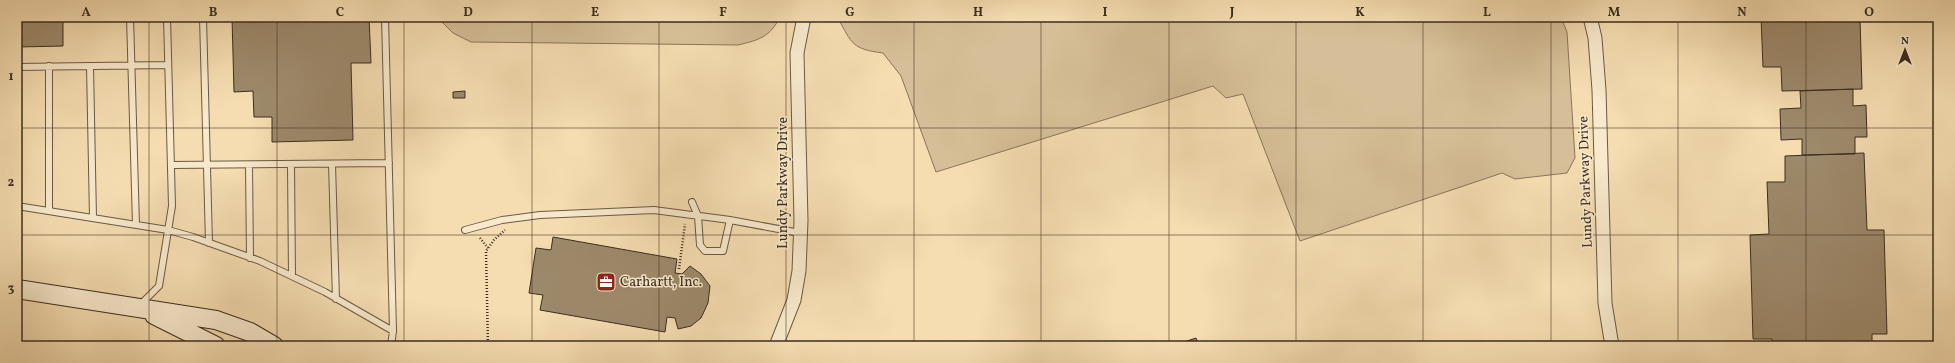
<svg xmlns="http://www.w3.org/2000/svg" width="1955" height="363" font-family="Vollkorn,serif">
	<rect width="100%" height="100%" fill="#f5ddb1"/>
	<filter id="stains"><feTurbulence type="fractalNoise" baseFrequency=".005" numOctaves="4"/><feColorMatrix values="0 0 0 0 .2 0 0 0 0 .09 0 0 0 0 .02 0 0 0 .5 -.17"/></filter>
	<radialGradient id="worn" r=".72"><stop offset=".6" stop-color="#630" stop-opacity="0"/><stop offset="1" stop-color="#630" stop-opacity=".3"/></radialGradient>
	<path fill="#d6bf98" stroke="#8a765c" d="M443 17H780C770 37 759 40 738 45L471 42 453 33 443 23Z
		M1561 17 1567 32 1575 158 1567 173 1515 179 1502 173 1300 241 1243 94 1226 98 1213 86 936 172 901 76 883 53C852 49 852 44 838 18Z"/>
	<path fill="#9d896b" stroke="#3d2d1f" d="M17 17H82V20H63V46L17 47Z
		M232 17H369L371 63H351L353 140 272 142V117H254L253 91 234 92Z
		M1761 17H1860L1862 89 1782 91 1781 67H1763Z
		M1853 89V106L1866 105 1867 137H1855V154L1802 155V139L1781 140 1780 109 1801 108 1800 91Z
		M465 91V98H453V92Z
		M1864 153 1867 230H1884L1887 334H1872V346H1772V339H1753L1750 235 1769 234 1767 182H1785V156Z
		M553 237 677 259 675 273 682 274 690 266 701 274 710 286 708 303 701 318 691 326 678 329 675 318 667 317 665 332 540 310 543 295 529 293 536 248 551 250Z
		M1196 338 1199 346H1172Z"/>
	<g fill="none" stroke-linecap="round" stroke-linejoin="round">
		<defs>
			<path id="lane" d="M130 17 136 225
				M203 17 209 243
				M385 17 393 331 391 346
				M49 66V211
				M90 66 93 218
				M17 67 168 65
				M291 164 292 276
				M332 164 336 299
				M172 165 389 163
				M249 165 250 258
				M692 202 698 216 700 245 705 251H723L730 220
				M17 206 168 230 193 237 260 261 325 292 393 331
				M465 230 502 220 540 215 654 210 730 220 800 233
				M139 306 159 286 172 206 167 17"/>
			<path id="street" d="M1590 17 1595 38 1599 90 1605 303 1612 346
				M776 346 794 300 799 271 801 221 797 53 804 17"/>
			<path id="secondary" d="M17 289 216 320 250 332 274 346
				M154 315 216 346"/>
		</defs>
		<use href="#lane" stroke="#6b5944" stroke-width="8"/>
		<use href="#street" stroke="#6b5944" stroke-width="15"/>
		<use href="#secondary" stroke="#3d2d1f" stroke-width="20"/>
		<path stroke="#3d2d1f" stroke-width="2.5" stroke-dasharray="1 2" stroke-linecap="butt" d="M480 238 488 248
			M679 269 685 224
			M488 346 486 251 494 240 505 230"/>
		<use href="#lane" stroke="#f8e9cc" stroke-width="6"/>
		<use href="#street" stroke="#f8e9cc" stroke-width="13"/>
		<use href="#secondary" stroke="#f8e9cc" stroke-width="18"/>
	</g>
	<path fill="none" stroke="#3d2d1f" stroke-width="1" stroke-opacity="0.55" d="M149 17V346M277 17V346M404 17V346M532 17V346M659 17V346M786 17V346M914 17V346M1041 17V346M1169 17V346M1296 17V346M1423 17V346M1551 17V346M1678 17V346M1806 17V346M17 128H1938M17 235H1938"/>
	<defs>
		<symbol id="office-square" viewBox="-11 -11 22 22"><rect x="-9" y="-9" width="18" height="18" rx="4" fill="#8f2418" stroke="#f8e9cc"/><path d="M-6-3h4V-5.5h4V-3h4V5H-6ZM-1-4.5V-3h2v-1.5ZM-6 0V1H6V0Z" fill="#fff"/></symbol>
	</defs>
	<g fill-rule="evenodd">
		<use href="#office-square" x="595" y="271" width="22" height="22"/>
	</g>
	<g text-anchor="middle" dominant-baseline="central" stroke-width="3" stroke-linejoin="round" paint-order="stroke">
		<g font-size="14" fill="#3d2d1f" stroke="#f8e9cc">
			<text transform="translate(1586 182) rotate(-92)">Lundy Parkway Drive</text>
			<text transform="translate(783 183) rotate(-90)">Lundy Parkway Drive</text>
		</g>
		<g font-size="14" fill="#3d2d1f" stroke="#f8e9cc" text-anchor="start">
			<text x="620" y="282">Carhartt, Inc.</text>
		</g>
	</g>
	<rect width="1955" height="363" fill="none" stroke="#f5ddb1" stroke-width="44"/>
	<g transform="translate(1905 50)" stroke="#f8e9cc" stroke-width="3" paint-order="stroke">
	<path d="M0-3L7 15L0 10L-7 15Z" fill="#3d2d1f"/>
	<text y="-6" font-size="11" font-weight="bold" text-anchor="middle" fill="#3d2d1f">N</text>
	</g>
	<rect x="22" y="22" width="1911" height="319" fill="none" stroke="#3d2d1f" stroke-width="1.5"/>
	<g font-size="13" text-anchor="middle" font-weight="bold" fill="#3d2d1f">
		<text x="86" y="16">A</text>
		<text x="213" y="16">B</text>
		<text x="340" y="16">C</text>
		<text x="468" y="16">D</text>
		<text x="595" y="16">E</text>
		<text x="723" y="16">F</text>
		<text x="850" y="16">G</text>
		<text x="978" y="16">H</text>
		<text x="1105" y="16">I</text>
		<text x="1232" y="16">J</text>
		<text x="1360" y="16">K</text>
		<text x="1487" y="16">L</text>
		<text x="1614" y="16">M</text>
		<text x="1742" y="16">N</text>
		<text x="1869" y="16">O</text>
		<text x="11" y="80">1</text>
		<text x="11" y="186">2</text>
		<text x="11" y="292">3</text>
	</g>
	<rect width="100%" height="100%" filter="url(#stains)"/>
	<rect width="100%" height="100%" fill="url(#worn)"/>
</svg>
